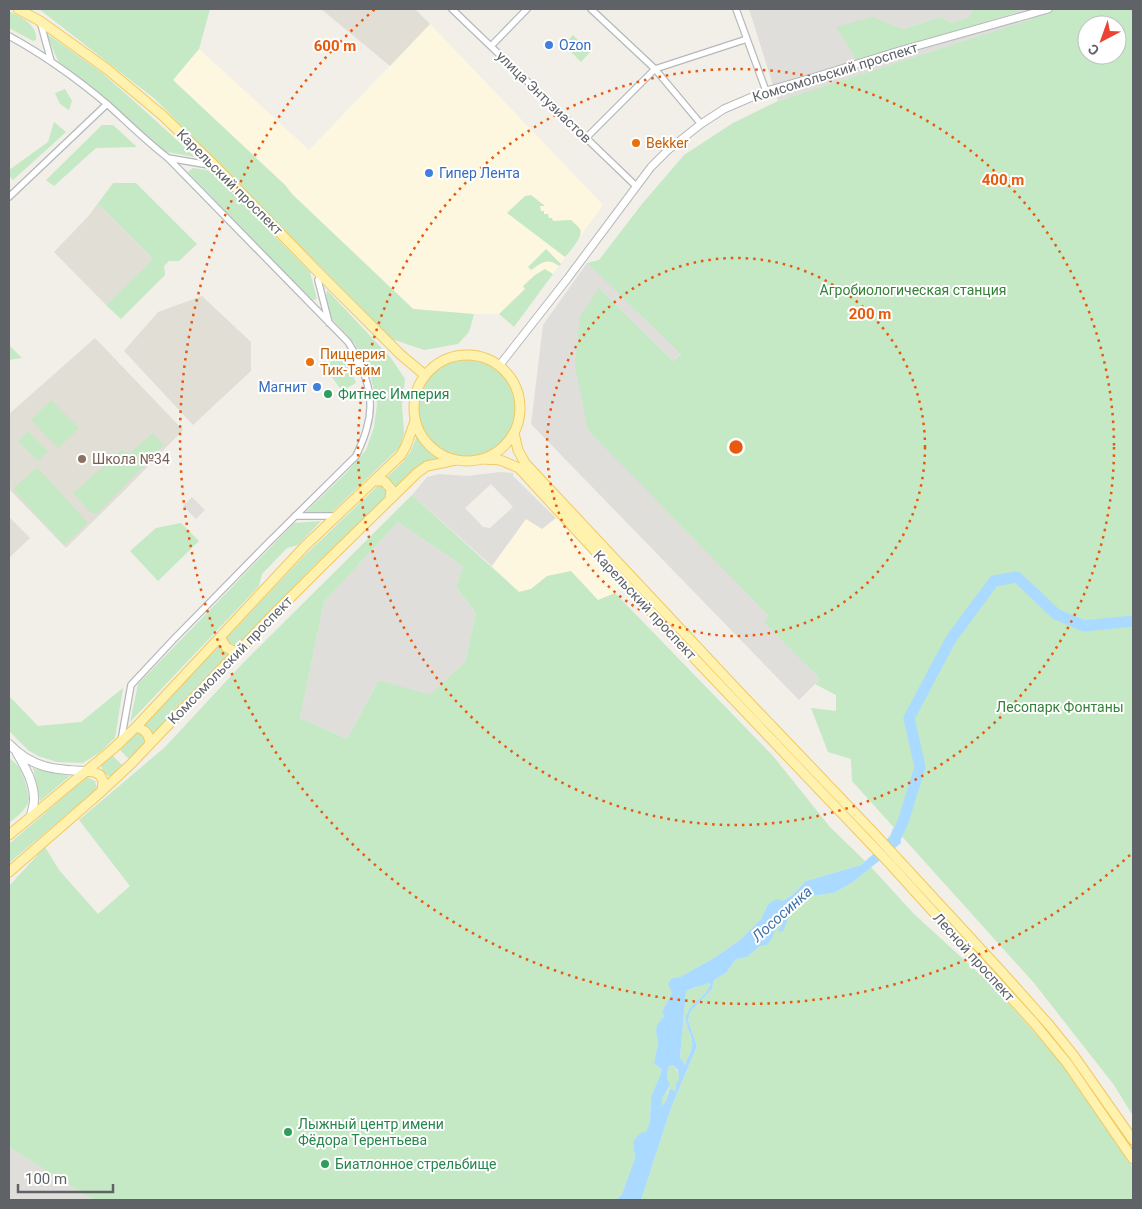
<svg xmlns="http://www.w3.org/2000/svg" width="1142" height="1209" font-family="Roboto,sans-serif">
	<rect width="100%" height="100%" fill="#f1efe8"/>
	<path fill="#fef7e0" d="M430 24 603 205 514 327 499 314H474L414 309 292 194 285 185 239 142 173 80 199 49 309 150Z
		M526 518 542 529 556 518 622 587 613 594 598 600 547 576 531 589 519 592 492 566Z"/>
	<path fill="#e0deda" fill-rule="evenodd" d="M749 9H974L969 17 952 23 941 17 903 29 873 17 857 61 1018 12 1017 9H1029L1033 19 778 101Z
		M587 263 681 353 673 361 599 288 769 617 765 622 820 679 799 700 531 424 543 325Z
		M500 472 513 473V476L556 518 542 529 526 519 492 566 412 495 427 477 439 474 467 476ZM491 484 513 507 490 528 483 527 465 508Z
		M192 497 205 510 196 519 183 506Z
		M398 522 463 566 456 587 476 613 465 662 430 696 379 680 347 739 300 718 324 602Z
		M9 1147 93 1200H9Z"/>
	<path fill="#e1ded6" d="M321 9H415L430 24 390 66Z
		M99 205 153 259 106 305 54 252Z
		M202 296 251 342V371L193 425 124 351 158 312Z
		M95 338 183 430 127 488 66 548 9 489V414Z
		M9 517 30 538 9 558Z"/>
	<path fill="#c5e8c5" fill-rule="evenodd" d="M39 9H210L199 49 173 80 285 185 292 194 413 309 474 314 469 332 458 344 424 350 392 339 155 99Z
		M974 9H1017L1018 12 857 61 836 27 873 17 903 29 941 17 952 23 969 17Z
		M1029 9H1133V1116L1114 1085 1034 983 852 781 851 759 828 752 811 708 836 711V695L815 684 820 679 764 622 769 616 588 430 575 366 580 316 599 288 673 361 681 354 587 263 599 260 642 204 684 155 733 123 778 101 1032 19ZM1087 25H1117V55H1087Z
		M9 11C20 17 38 24 36 40L33 41 9 28Z
		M46 33 101 72 155 120 195 157 166 152 106 99 58 61Z
		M573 35 590 52 581 62 564 45Z
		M65 89 72 101 69 110 60 104 55 93Z
		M54 122 66 132 13 180 9 176V170L48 142Z
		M102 125H113L137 147 96 148 54 186 46 180Z
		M193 168 211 171 310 272 317 299 311 301 188 172Z
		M113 183H136L197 244 179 261H169L164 266 165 275 121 319 106 305 153 259 99 205 88 217Z
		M531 195 545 206H540L541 211H544V214H548L549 218H552L553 221 571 220C574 223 578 226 580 229 584 236 570 251 565 257L507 213 525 196Z
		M546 249 561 264 559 266C547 257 542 263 531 270L528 267Z
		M545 269 553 274 514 327 499 314 525 289 523 286 535 275Z
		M327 290 391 358 405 379 402 405 404 433 400 447 332 512H306L346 473 366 450 374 427 377 404 370 374 355 344 331 318 326 295Z
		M9 345 22 358 9 360Z
		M339 352 349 365 356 383 342 391 325 368Z
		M419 408a48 48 0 1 1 96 0a48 48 0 1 1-96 0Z
		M51 400 79 428 58 448 31 420Z
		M28 431 48 451 38 461 18 441Z
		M153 433 164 445 97 514 90 512 73 493 122 450 130 453Z
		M417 436 426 449 438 458 425 462 413 471 313 567 228 655 153 736 150 729 144 725 304 556 403 462 411 451Z
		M37 467 88 523 64 545 13 489Z
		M412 495 519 592 531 589 547 576 571 571 598 600 615 593 773 756 830 827 865 861 861 865 806 881 791 896 782 901 768 904 761 919 740 940 714 958 680 977 672 978V993L662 1011 664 1015 656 1033 658 1043 654 1063 662 1070 651 1097 650 1122 646 1132 633 1142 635 1158 622 1194 617 1200H93L9 1147V886L45 847 59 870 98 914 130 886 79 820 165 747 243 663ZM398 522 463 566 456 587 476 613 465 662 430 695 379 680 347 739 300 718 324 602Z
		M321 521 298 545 287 548 262 574 259 586 130 722 138 684 294 523Z
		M181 523 199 541 158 581 130 551 156 528Z
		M683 635 798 759 796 761 680 638Z
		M123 688 115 738 100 752 83 763 57 762 38 756 28 750 9 731V696L38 726 81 722Z
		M138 732 143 736 146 743 129 759 120 750Z
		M112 755 122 765 110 777 104 773 101 766Z
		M9 757C12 761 17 764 20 769 23 774 29 793 29 799 27 810 16 817 9 823Z
		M33 768 70 776 40 801Z
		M87 777 95 781 97 789 9 863V844Z
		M871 867 913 913 997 990 1063 1065 1133 1168V1200H641L671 1108 697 1046 688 1020 690 1012 712 989 714 980 726 973 736 959 747 957 760 946 772 938 779 921H783L782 931 792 909 798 906 803 897 834 893 853 882Z
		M943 917H946L1006 982 1072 1058 1133 1149V1153L1070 1059 1004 984Z
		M708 983H710L708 990 687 1012 686 1022 693 1044 685 1065 680 1057 686 992C695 985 699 988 708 983Z
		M673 1065C681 1074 680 1079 676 1090L675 1091 668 1092 665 1104 662 1107V1099L670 1086 667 1079 668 1067Z"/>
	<path fill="#aadaff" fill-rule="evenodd" d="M893 828 900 837 901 843 853 882 834 893 803 897 798 906 792 909 783 931 778 932 783 921H780L772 938 767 945 760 946 747 957 736 959 726 973 714 980 712 989 690 1012 688 1020 697 1046 671 1108 641 1200H617L622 1194 635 1158 633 1142 640 1133 646 1132 650 1122 651 1097 662 1070 654 1063 658 1043 656 1033 657 1025 664 1016 662 1011 672 993 668 984 672 978 680 977 714 958 740 940 761 919 768 904 777 899 782 901 791 896 806 881 861 865 889 840ZM708 983 710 984C707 996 694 1001 688 1011 681 1023 694 1035 692 1046 691 1052 687 1059 685 1065L680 1057 686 992C695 985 699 988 708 983ZM673 1065 678 1070 679 1079 676 1084V1090L675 1091 671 1089C666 1094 668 1102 662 1106V1099L670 1085 667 1079 668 1067Z"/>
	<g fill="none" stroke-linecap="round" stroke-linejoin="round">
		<path stroke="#aadaff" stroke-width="11" d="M889 845 895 839 903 822 920 767 909 718 951 639 994 581 1017 577 1056 614 1084 626 1133 621"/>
		<defs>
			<path id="minor" d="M452 9 636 186
				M591 9 655 69 701 124
				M736 9 766 91
				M40 21 51 61
				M9 36C44 55 76 78 107 104 127 122 146 141 168 158L348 342C364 367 376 398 367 427 365 437 360 447 356 456L268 543 173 640 131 685 121 741
				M491 46 527 9
				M586 138 655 69 747 39
				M168 158 215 166
				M9 197 107 104
				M321 275 318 280 329 323
				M295 516H336"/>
			<path id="tertiary" d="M499 366 568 278 651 167 668 150 701 124 724 109 766 91 812 78 899 51 1048 9"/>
			<path id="secondary" d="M9 744C32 768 54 770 86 771
				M17 753C25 767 34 782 34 799 34 805 32 810 31 816"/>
			<path id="primary" d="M18 9 40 21 107 69 162 115 215 166 321 275 401 355 425 375
				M414 408a53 53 0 1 1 106 0a53 53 0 1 1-106 0Z
				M514 433 518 450 525 463 745 698 872 831 1001 971 1050 1026 1074 1056 1133 1140
				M483 459 500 460 519 468 675 638 890 864 1034 1023 1067 1063 1133 1159
				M374 481H384L391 489 390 499
				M220 637 226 647 237 653
				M136 727C146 730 149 734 150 744
				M86 771 94 772 100 775 103 781 102 791
				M9 835 114 748 136 727 305 546 401 455 406 446 415 421
				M9 872 102 791 130 765 272 616 323 565 417 473 427 466 456 460"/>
		</defs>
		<use href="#minor" stroke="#b5b8bc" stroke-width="8"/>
		<use href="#tertiary" stroke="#b5b8bc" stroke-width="9"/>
		<use href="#secondary" stroke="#b6babf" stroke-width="10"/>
		<use href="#primary" stroke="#f2c960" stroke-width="11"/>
		<use href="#minor" stroke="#fff" stroke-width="5.5"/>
		<use href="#tertiary" stroke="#fff" stroke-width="7"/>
		<use href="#secondary" stroke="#fff" stroke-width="8"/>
		<use href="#primary" stroke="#fff2af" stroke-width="9"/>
	</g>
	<g fill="none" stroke="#e8590c" stroke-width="2.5" stroke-dasharray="2.5 5">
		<circle cx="736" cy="447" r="189"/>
		<circle cx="736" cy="447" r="378"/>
		<path d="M1130 855A567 567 0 1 1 375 9"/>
	</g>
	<g fill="#3f7fe0" stroke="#fff" stroke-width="2">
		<circle cx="549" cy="45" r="5"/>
		<circle cx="429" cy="173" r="5"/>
		<circle cx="317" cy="387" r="5"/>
	</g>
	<g fill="#e8710a" stroke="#fff" stroke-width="2">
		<circle cx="636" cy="143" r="5"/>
		<circle cx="310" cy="362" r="5"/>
	</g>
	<g fill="#2e9e5b" stroke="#fff" stroke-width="2">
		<circle cx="328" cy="394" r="5"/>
		<circle cx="288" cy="1132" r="5"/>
		<circle cx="325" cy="1164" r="5"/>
	</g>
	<circle fill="#8d6e63" stroke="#fff" stroke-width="2" cx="82" cy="459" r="5"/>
	<g text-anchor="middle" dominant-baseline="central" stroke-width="4" stroke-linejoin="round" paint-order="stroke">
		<g font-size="14" fill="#366cbe" stroke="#fff" text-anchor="start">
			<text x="559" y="45">Ozon</text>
			<text x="439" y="173">Гипер Лента</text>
			<text x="307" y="387" text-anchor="end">Магнит</text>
		</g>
		<g font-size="14" fill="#5f6368" stroke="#fff">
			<text transform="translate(835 72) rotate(-17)">Комсомольский проспект</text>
			<text transform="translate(544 97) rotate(44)">улица Энтузиастов</text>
			<text transform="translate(230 182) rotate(45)">Карельский проспект</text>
			<text transform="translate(645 605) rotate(47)">Карельский проспект</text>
			<text transform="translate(230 660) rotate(-46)">Комсомольский проспект</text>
			<text transform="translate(974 957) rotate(48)">Лесной проспект</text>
		</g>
		<g font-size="14" fill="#c56008" stroke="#fff" text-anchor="start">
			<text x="646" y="143">Bekker</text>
			<text x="320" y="354">Пиццерия<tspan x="320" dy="16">Тик-Тайм</tspan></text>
		</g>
		<g font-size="14" fill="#348238" stroke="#fff">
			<text x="913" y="290">Агробиологическая станция</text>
			<text x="1060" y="707">Лесопарк Фонтаны</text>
		</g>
		<g font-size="14" fill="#27864d" stroke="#fff" text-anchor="start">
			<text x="338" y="394">Фитнес Империя</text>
			<text x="298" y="1124">Лыжный центр имени<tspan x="298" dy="16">Фёдора Терентьева</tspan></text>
			<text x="335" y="1164">Биатлонное стрельбище</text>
		</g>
		<g font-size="14" fill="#785e54" stroke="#fff" text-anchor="start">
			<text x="92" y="459">Школа №34</text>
		</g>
		<g font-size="15" font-style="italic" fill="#4174aa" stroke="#fff">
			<text transform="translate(782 914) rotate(-42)">Лососинка</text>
		</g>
	</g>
	<circle cx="736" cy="447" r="8" fill="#e8590c" stroke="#fff" stroke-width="2.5"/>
	<g font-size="15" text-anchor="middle" font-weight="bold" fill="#e8590c" stroke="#fff" stroke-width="4" stroke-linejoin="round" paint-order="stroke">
		<text x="335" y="51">600 m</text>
		<text x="1003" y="185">400 m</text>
		<text x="870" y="319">200 m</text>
	</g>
	<rect width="1142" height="1209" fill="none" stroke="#5f6368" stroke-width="20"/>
	<g transform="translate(1102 40) rotate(221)"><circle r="24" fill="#ffffff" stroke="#bfc1c3"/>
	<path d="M0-4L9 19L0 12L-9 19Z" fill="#ea4335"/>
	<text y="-8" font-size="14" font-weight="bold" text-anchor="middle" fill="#5f6368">С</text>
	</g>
	<path d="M18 1184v8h95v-8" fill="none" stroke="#5f6368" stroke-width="2.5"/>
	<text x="25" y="1184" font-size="15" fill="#5f6368" stroke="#ffffff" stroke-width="4" paint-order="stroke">100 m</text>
</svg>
